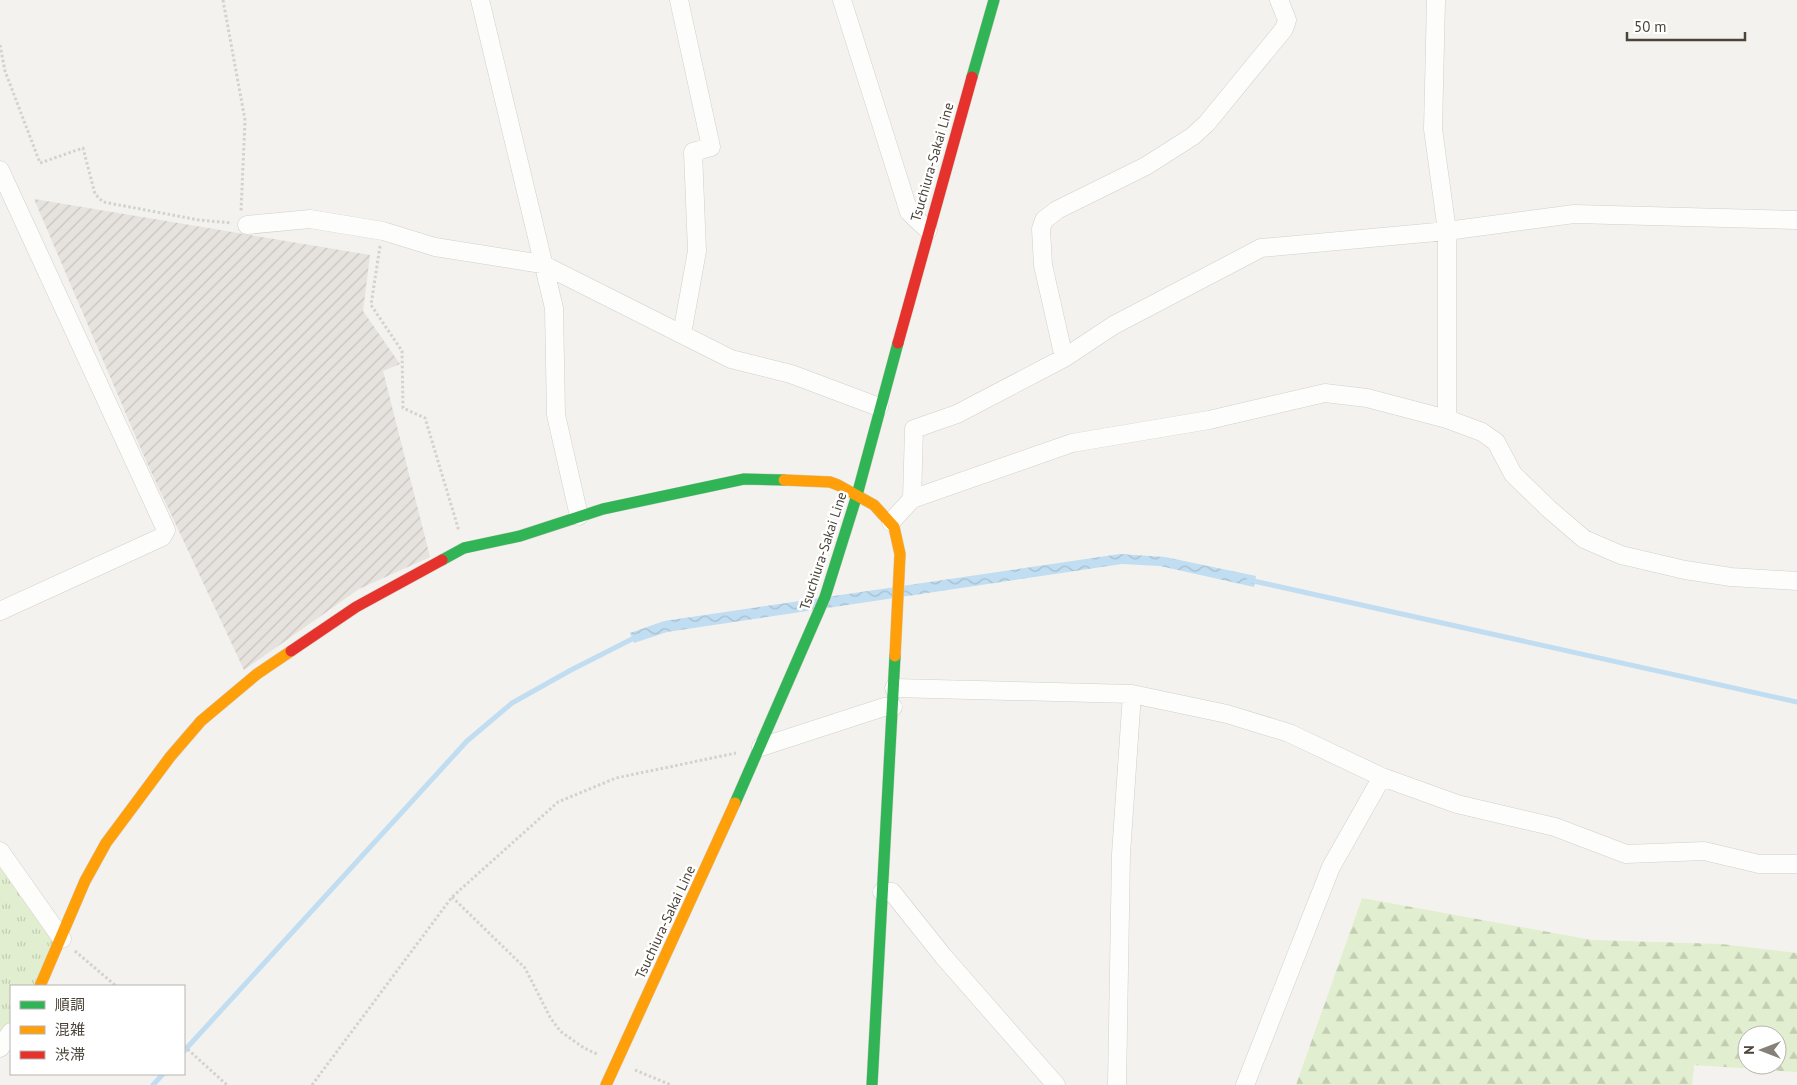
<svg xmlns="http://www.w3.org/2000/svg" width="1797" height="1085" font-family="'PT Sans','Noto Sans JP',sans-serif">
	<defs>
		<pattern id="industrial-furrows" width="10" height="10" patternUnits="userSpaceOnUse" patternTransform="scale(1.25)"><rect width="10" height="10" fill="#e6e2de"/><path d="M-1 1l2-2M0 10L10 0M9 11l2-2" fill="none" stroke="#c7c3bf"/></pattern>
		<pattern id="forest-firs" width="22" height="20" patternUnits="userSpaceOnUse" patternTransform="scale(1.25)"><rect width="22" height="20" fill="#e1eecf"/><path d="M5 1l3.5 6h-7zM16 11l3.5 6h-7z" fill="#c3cdb2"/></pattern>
		<pattern id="park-tufts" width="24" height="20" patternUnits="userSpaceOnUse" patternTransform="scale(1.25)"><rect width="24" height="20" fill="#e1eecf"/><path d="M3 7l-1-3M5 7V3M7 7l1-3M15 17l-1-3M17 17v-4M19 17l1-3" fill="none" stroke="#c3cdb2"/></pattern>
		<pattern id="water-waves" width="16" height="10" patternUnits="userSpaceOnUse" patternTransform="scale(1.25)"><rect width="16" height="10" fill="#c0ddf1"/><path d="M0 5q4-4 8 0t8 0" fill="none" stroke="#a6bfcf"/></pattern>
	</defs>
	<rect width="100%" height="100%" fill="#f4f2ee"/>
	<path fill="url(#industrial-furrows)" d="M34 199 370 255 363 311 400 364 383 371 430 557 359 589 244 670 147 463Z"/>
	<path fill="url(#forest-firs)" fill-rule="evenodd" d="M1362 898 1592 940 1721 944 1797 953V1072L1694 1065 1692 1085H1296ZM1747 1035H1777V1065H1747Z"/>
	<path fill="url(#park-tufts)" d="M0 851 62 939 40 986H11V1032L0 1048Z"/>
	<path fill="url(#water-waves)" d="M1120 554 1165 557 1256 576 1254 587 1160 566 1122 564 667 632 634 643 630 633 664 621Z"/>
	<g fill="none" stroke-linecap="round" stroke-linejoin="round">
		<path stroke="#c0ddf1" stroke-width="5" d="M1249 580 1797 702
			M184 1051 467 741 512 703 571 670 638 636
			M153 1085 163 1074"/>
		<defs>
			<path id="street" d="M480 0 554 308 556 415 579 516
				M679 0 711 147 693 152 697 251 682 334
				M842 0 909 212 928 230
				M1436 0 1433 129 1447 231V419
				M0 170 166 530 162 537 0 611
				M247 225 310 219 383 231 435 247 542 264 731 359 791 374 879 407
				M1064 358 1043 265 1041 229 1044 220 1057 210 1146 166 1193 136 1207 123 1284 29 1287 20 1279 0
				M912 499 914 429 957 414 1064 358 1114 325 1261 248 1447 231 1574 214 1797 220
				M891 522 912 499 1072 443 1209 420 1325 393 1367 398 1447 419 1482 432 1496 442 1513 474 1549 509 1584 539 1621 555 1685 570 1731 577 1797 581
				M894 688 1132 694 1227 714 1289 733 1382 777 1457 804 1555 827 1626 854 1704 851 1759 864H1797
				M761 747 884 707H893
				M0 851 62 939
				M882 892H892L943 956 1056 1085
				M0 1048 11 1032
				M1117 1085 1121 854 1132 694
				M1245 1085 1331 867 1382 777"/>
			<path id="fast" d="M972 77 994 0
				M442 560 464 548 520 536 603 509 744 479 784 480
				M735 803 825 597 857 495 898 343
				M872 1085 895 656"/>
			<path id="slow" d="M784 480 830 482 838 485 874 505 894 527 900 554 895 656
				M40 986 85 881 106 843 170 757 201 721 257 674 291 651
				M606 1085 735 803"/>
			<path id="jam" d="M898 343 972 77
				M291 651 356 607 442 560"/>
		</defs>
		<use href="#street" stroke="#d2d0cb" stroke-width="19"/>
		<use href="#fast" stroke="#d3cfc5" stroke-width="12"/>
		<use href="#slow" stroke="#d3cfc5" stroke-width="12"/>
		<use href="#jam" stroke="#d3cfc5" stroke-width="12"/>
		<path stroke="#d3d2cc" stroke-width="3" stroke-dasharray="2.5 2.5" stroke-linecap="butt" d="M223 0 245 120 241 211
			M0 45 5 71 40 163 83 148 95 194 103 202 199 220 232 223
			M380 246 371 305 402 351 403 408 425 418 459 531
			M452 897 525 968 550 1017 560 1031 584 1048 597 1054
			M75 951 116 986
			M184 1046 227 1085
			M635 1070 671 1085
			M312 1085 452 897 558 802 616 778 736 753"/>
		<use href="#street" stroke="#fdfdfc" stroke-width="18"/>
		<use href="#fast" stroke="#30b455" stroke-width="11"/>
		<use href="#slow" stroke="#ff9f0a" stroke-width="11"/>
		<use href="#jam" stroke="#e5322d" stroke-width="11"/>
	</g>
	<g text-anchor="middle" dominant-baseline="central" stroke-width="5" stroke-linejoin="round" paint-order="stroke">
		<g font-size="14" fill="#4b4439" stroke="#fff">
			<text transform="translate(932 162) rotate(-74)">Tsuchiura-Sakai Line</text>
			<text transform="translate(823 551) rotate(-72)">Tsuchiura-Sakai Line</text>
			<text transform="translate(665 922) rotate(-65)">Tsuchiura-Sakai Line</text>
		</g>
	</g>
	<rect x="10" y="985" width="175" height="90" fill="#ffffff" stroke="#b7b4b0"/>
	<rect x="20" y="1001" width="25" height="8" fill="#30b455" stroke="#b7b4b0"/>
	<text x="55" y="1010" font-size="15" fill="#4b4439">順調</text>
	<rect x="20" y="1026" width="25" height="8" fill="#ff9f0a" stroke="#b7b4b0"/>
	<text x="55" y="1035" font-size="15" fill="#4b4439">混雑</text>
	<rect x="20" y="1051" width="25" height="8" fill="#e5322d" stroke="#b7b4b0"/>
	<text x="55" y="1060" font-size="15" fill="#4b4439">渋滞</text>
	<g transform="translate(1762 1050) rotate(270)"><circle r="24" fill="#ffffff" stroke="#b7b4b0"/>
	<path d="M0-4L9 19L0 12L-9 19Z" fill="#868178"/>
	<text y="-8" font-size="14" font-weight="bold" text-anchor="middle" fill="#4b4439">N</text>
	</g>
	<path d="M1627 32v8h118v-8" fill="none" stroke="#4b4439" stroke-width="2.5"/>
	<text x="1634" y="32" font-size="15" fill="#4b4439" stroke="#ffffff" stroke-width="4" paint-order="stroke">50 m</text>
</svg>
